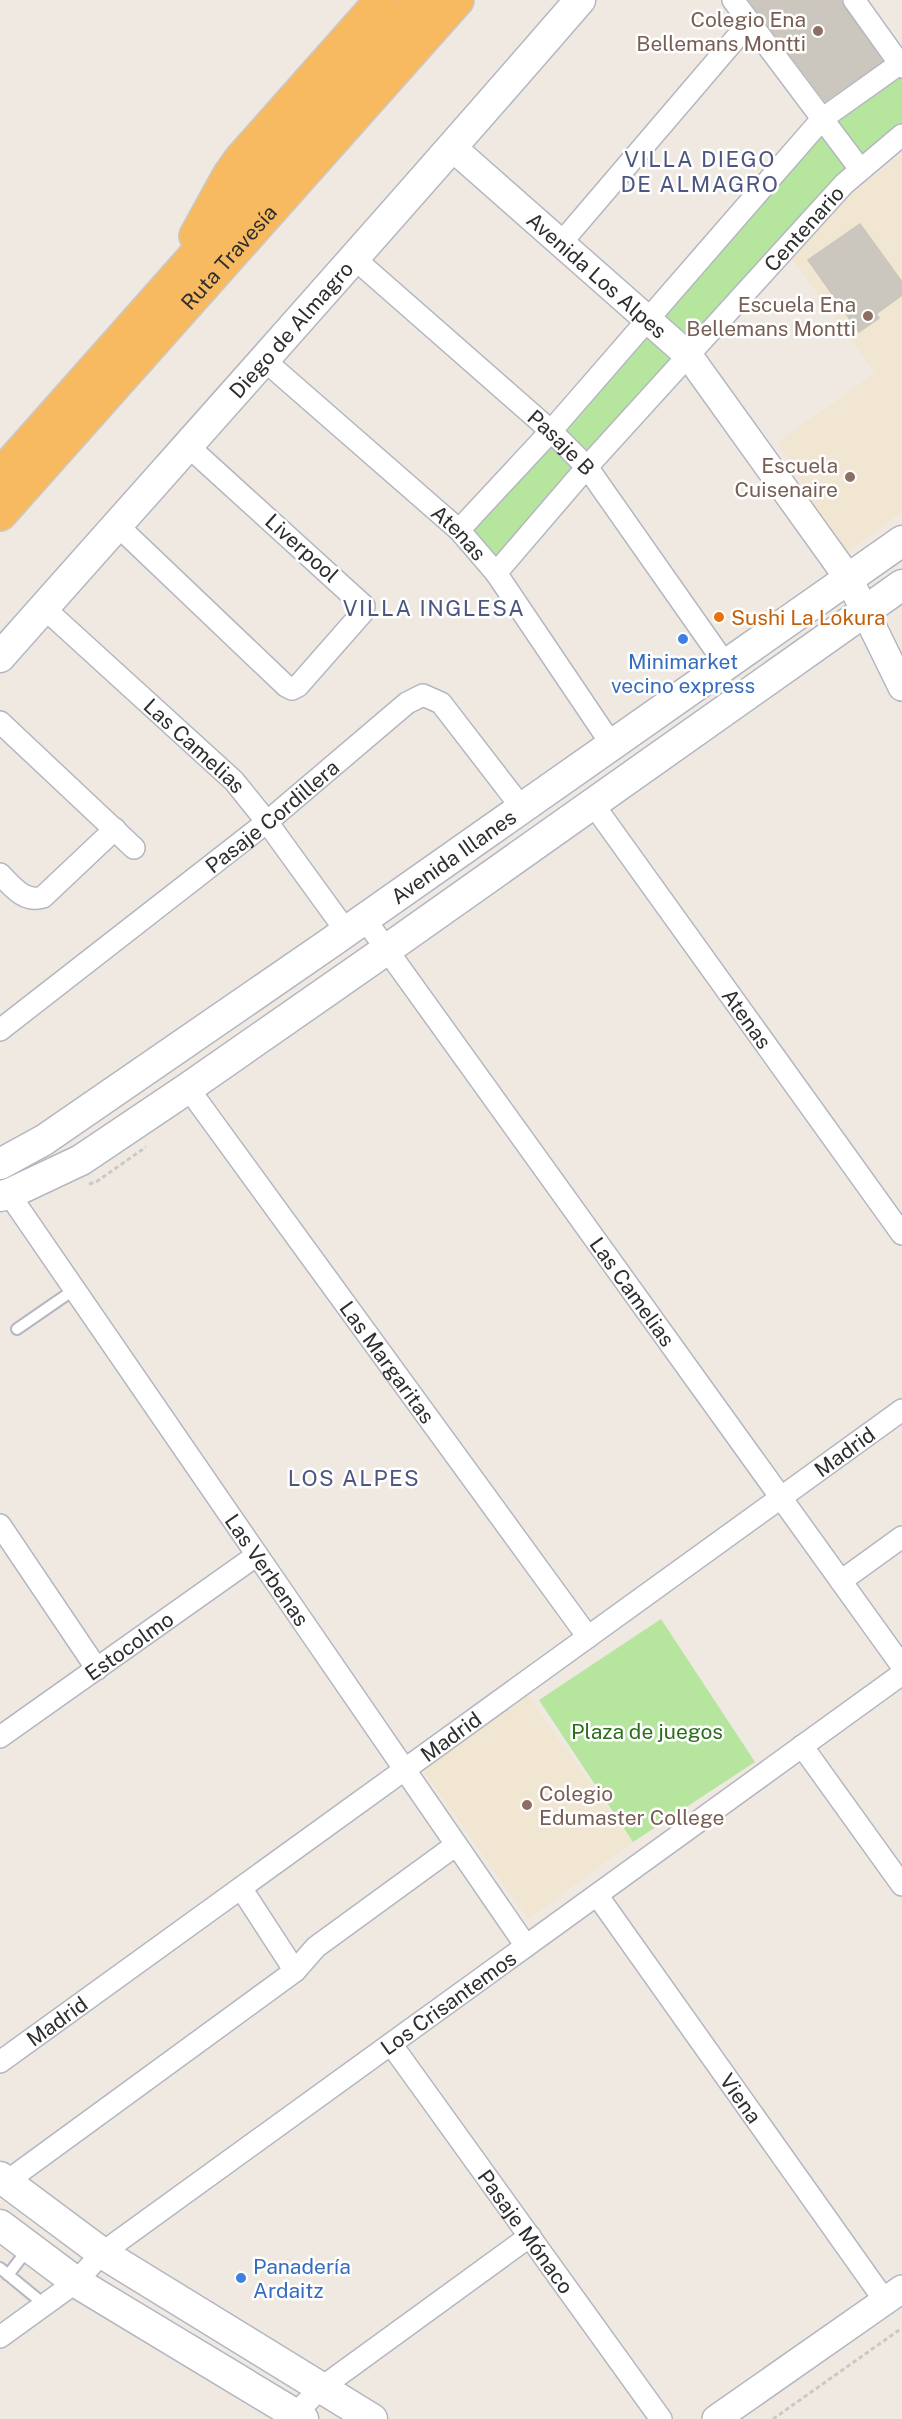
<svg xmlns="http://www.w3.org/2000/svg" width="902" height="2419" font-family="'Public Sans',sans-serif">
	<rect width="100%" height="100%" fill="#efe9e1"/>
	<path fill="#f0e6d1" d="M902 153V512L843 555 778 442 875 373 792 259 845 200Z
		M527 1695 633 1842 528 1919 421 1767Z"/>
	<path fill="#b6e59e" d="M902 67V130L496 566 465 530 824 122Z
		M661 1619 755 1762 633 1842 539 1700Z"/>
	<path fill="#cbc7bf" stroke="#cbc5ba" stroke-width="1.5" d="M749 0H841L844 7 882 61 825 101Z
		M860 224 902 282V295L876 314 879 318 859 332 808 260Z"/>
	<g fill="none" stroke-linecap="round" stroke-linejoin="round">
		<defs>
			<path id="service" d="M17 1329 75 1289
				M0 2268 45 2305
				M8 2275 28 2249"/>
			<g id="minor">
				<path d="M733 0 860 169"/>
				<path d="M854 0 902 67"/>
				<path d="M561 243 749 23"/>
				<path id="s1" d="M355 259 551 431 587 467 726 665"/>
				<path id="s2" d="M263 359 459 530 496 573 612 745"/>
				<path d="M117 525 286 686 292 689 298 686 363 612 364 606 188 446"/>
				<path d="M459 530 551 431 822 119 902 62"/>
				<path id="s3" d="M496 573 587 467 844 184 902 135"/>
				<path id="s4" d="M44 608 234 781 267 822 346 931"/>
				<path d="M0 722 134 848"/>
				<path id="s5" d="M593 804 902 1234"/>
				<path d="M0 874C12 886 24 903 43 897L115 829"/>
				<path id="s6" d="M364 918 902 1666"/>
				<path id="s7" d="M0 1030 267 822 407 703 423 695 441 703 522 808"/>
				<path id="s8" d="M188 1088 588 1637"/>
				<path id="s9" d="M9 1194 526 1946"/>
				<path d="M0 1525 97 1669"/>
				<path d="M841 1581 902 1537"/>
				<path id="s10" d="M0 1737 257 1555"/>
				<path d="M802 1746 902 1885"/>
				<path d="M241 1888 295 1971"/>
				<path id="s11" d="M597 1895 885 2301"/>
				<path id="s12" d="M391 2044 661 2419"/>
				<path id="s13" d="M0 2062 902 1410"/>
				<path d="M6 2182 295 1971 316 1947 456 1845"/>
				<path id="s14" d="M0 2337 76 2282 102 2253 902 1674"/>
				<path d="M290 2419 321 2388 530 2236"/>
			</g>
			<g id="tertiary">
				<path id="s15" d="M453 148 689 356 849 579 902 687"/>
				<path d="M716 2419 902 2289"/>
			</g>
			<g id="secondary">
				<path id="s16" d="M0 657C194 438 389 221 580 0"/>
				<path id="s17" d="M0 1164 44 1140 330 943 902 541"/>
				<path d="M0 1196 9 1194 81 1160 188 1088 386 950 902 585"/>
				<path d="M0 2177 102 2253 372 2419"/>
				<path d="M0 2225 76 2282 303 2419"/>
			</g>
			<g id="trunk">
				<path d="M196 236 229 176 241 159 382 0"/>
				<path d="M0 476 422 0"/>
				<path id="s18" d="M0 514 457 0"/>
			</g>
		</defs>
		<use href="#service" stroke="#b4b7c1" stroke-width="14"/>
		<use href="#minor" stroke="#b4b7c1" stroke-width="24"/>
		<use href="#tertiary" stroke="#b4b7c1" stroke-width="30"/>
		<use href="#secondary" stroke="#b4b7c1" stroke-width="33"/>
		<use href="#trunk" stroke="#c9c9c9" stroke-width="36"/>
		<path stroke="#c9c9c9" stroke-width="3" stroke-dasharray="4.5 3" stroke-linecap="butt" d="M89 1184 96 1182 146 1147
			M773 2419 902 2328"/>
		<use href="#service" stroke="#fff" stroke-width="10"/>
		<use href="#minor" stroke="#fff" stroke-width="21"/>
		<use href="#tertiary" stroke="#fff" stroke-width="27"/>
		<use href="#secondary" stroke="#fff" stroke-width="30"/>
		<use href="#trunk" stroke="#f8ba60" stroke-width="33"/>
	</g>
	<g fill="#8d6e63" stroke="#fff" stroke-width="2">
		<circle cx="818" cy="31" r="6"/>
		<circle cx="868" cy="316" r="6"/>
		<circle cx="850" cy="477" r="6"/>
		<circle cx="527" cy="1805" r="6"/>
	</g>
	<circle fill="#e8710a" stroke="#fff" stroke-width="2" cx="719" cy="617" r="6"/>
	<g fill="#3f7fe0" stroke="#fff" stroke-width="2">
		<circle cx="683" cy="639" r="6"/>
		<circle cx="241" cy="2278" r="6"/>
	</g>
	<g text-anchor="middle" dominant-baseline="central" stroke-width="5" stroke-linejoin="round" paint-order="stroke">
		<g font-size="21" fill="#785e54" stroke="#fff" text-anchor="end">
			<text x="806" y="19">Colegio Ena<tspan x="806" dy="24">Bellemans Montti</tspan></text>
			<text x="856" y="304">Escuela Ena<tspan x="856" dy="24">Bellemans Montti</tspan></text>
			<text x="838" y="465">Escuela<tspan x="838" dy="24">Cuisenaire</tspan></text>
			<text x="539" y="1793" text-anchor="start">Colegio<tspan x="539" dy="24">Edumaster College</tspan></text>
		</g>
		<g font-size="21" fill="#2e2e2e" stroke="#fff">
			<text stroke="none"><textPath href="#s3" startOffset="462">Centenario</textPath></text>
			<text stroke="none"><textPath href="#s18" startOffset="344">Ruta Travesía</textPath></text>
			<text stroke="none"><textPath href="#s15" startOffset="192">Avenida Los Alpes</textPath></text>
			<text stroke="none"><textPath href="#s16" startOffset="438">Diego de Almagro</textPath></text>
			<text stroke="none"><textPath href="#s1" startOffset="276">Pasaje B</textPath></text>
			<text stroke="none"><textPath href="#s2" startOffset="262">Atenas</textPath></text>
			<text transform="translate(302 548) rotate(42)">Liverpool</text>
			<text stroke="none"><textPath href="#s4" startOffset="204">Las Camelias</textPath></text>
			<text stroke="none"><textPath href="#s7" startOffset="346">Pasaje Cordillera</textPath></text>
			<text stroke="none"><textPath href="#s17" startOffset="548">Avenida Illanes</textPath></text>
			<text stroke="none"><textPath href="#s5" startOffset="264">Atenas</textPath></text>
			<text stroke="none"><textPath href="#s6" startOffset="460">Las Camelias</textPath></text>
			<text stroke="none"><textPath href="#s8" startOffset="339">Las Margaritas</textPath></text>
			<text stroke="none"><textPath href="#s13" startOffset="1042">Madrid</textPath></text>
			<text stroke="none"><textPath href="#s9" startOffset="456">Las Verbenas</textPath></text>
			<text stroke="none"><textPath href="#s10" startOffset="158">Estocolmo</textPath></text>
			<text stroke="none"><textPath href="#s13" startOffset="556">Madrid</textPath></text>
			<text stroke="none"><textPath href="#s14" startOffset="560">Los Crisantemos</textPath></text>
			<text stroke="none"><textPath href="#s13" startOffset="70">Madrid</textPath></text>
			<text stroke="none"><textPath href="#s11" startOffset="249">Viena</textPath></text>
			<text stroke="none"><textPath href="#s12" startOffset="231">Pasaje Mónaco</textPath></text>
		</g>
		<g font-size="21" fill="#c56008" stroke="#fff" text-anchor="start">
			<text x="731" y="617">Sushi La Lokura</text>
		</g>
		<g font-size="21" fill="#366cbe" stroke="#fff">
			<text x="683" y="661">Minimarket<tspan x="683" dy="24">vecino express</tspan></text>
			<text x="253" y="2266" text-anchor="start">Panadería<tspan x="253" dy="24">Ardaitz</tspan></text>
		</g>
		<g font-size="21" fill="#2c6e1b" stroke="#fff">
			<text x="647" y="1731">Plaza de juegos</text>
		</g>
		<g font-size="22" letter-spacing="1.5" fill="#4d5680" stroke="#fff">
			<text x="700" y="159">VILLA DIEGO<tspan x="700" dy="25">DE ALMAGRO</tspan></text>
			<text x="434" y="608">VILLA INGLESA</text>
			<text x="354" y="1478">LOS ALPES</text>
		</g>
	</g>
</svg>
